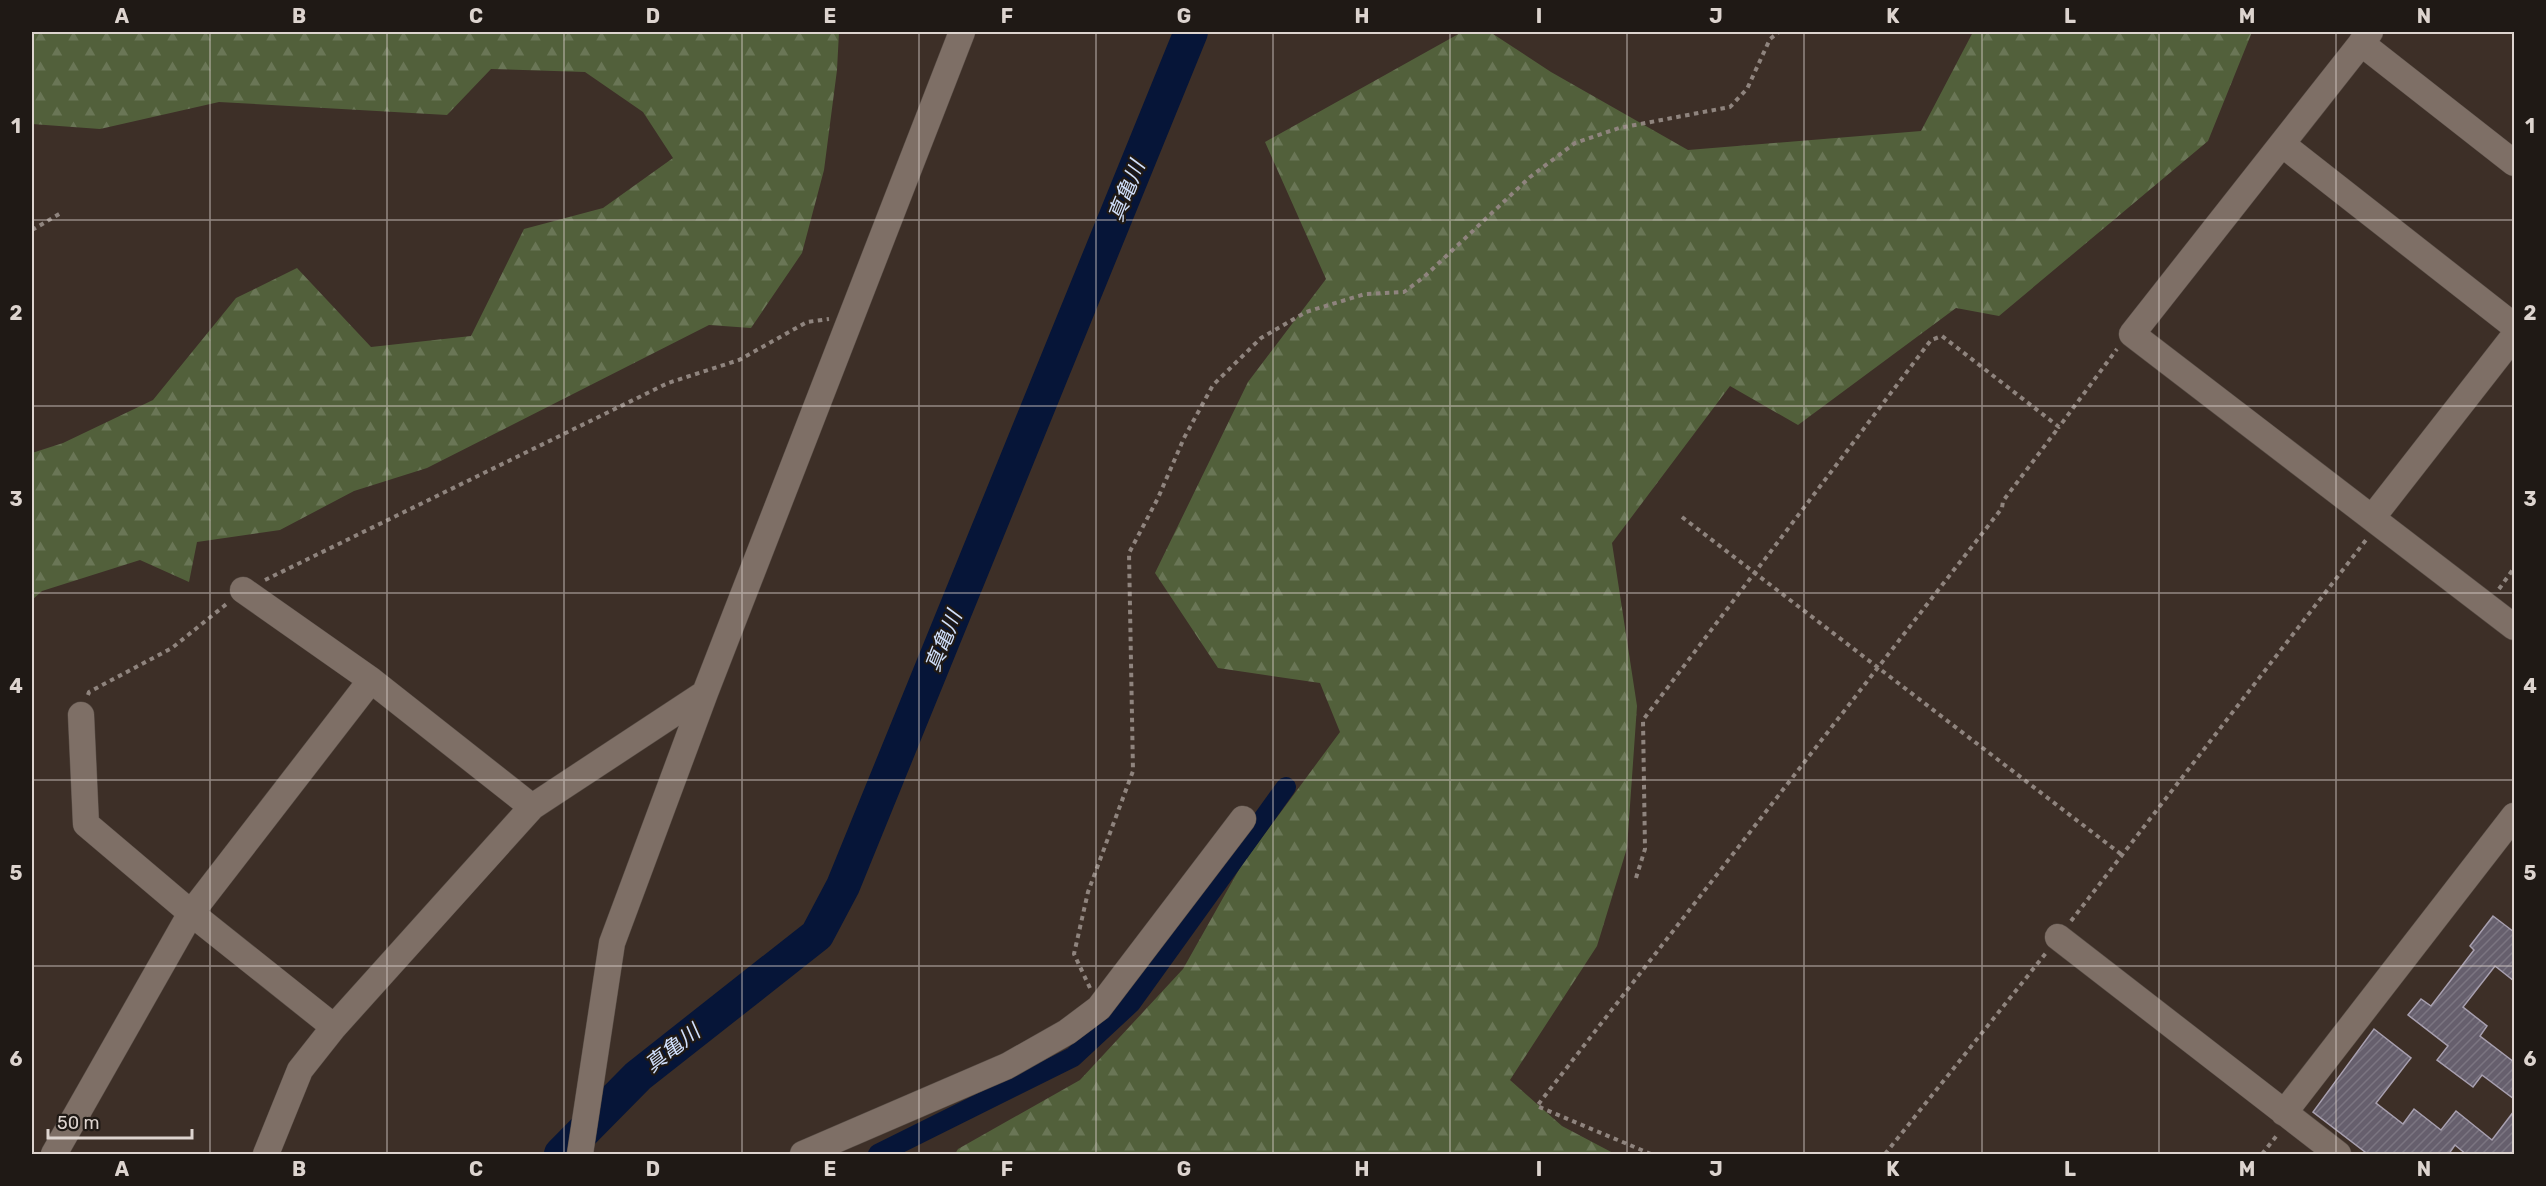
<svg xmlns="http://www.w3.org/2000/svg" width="2546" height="1186" font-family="Rubik,'Noto Sans JP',sans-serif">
	<defs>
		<pattern id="forest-firs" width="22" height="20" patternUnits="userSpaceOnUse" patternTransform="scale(1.5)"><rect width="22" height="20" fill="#52603b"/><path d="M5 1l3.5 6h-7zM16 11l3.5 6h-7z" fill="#6a7656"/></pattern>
		<pattern id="building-hatch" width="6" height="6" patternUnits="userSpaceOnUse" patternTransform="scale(1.5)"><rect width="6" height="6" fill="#665f6d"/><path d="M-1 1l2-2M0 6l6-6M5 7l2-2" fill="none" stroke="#7b7581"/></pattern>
	</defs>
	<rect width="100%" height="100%" fill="#3d2f27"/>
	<path fill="url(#forest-firs)" d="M32 32H839L837 70 824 170 802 253 751 328 709 325 427 468 354 491 280 530 197 542 189 582 140 560 42 591 32 600V453L63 443 153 400 236 298 297 268 371 347 471 336 524 229 603 208 673 158 643 112 585 72 491 69 447 115 219 102 100 129 32 124Z
		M1462 32H1490L1551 72 1688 150 1921 131 1973 32H2252L2208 141 1999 316 1956 308 1798 425 1730 386 1612 543 1637 706 1627 848 1597 946 1510 1080 1562 1126 1615 1154H955L958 1149 1080 1080 1183 969 1241 866 1340 732 1320 683 1218 668 1155 573 1248 382 1326 279 1265 142Z"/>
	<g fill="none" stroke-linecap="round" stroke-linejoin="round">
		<path stroke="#061538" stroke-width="20" d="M878 1154 1073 1057 1131 1003 1286 787"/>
		<path stroke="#061538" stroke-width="34" d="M561 1154 638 1076 817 935 843 886 1191 32"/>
	</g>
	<path fill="url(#building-hatch)" stroke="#a8a0b0" stroke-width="1.5" d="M2493 916 2514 932V981L2495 966 2463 1007 2487 1026 2480 1036 2514 1062V1099L2482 1075 2473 1087 2437 1060 2448 1046 2408 1015 2421 999 2431 1006 2474 950 2470 946Z
		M2374 1029 2411 1058 2376 1103 2403 1124 2414 1109 2441 1130 2456 1111 2492 1140 2514 1111V1155H2467L2455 1145 2448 1155H2369L2313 1112Z"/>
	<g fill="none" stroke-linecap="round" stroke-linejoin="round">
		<defs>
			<path id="minor" d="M2370 32 2132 334 2514 627
				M2361 43 2514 163
				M2282 144 2514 326
				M2372 518 2514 336
				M243 590 371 680 532 807
				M81 715 86 824 191 913 334 1027
				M2058 937 2338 1154
				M2284 1113 2514 816
				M54 1154 191 913 371 680
				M266 1154 300 1070 334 1027 532 807 705 693
				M580 1154 612 943 705 693 962 32
				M803 1154 1007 1066 1067 1032 1099 1008 1243 819"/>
		</defs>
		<use href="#minor" stroke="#574c45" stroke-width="27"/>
		<path stroke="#8f847e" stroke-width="4" stroke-dasharray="4.5 4.5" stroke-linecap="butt" d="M32 230 61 213
			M1682 517 2122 855
			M265 580 668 383 739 360 807 322 829 319
			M2499 589 2514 568
			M88 695 89 692 172 648 229 602
			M1636 878 1645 849 1643 720 1931 340 1942 336 2059 427 2117 349
			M2071 921 2366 540
			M1090 988 1074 954 1088 892 1133 771 1129 553 1158 498 1184 438 1213 385 1261 338 1306 312 1365 294 1404 292 1424 277 1530 177 1575 143 1619 128 1730 107 1747 89 1770 39 1779 32
			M1651 1154 1537 1106 2002 508 2003 501 2059 427
			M1885 1154 2046 953
			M2262 1154 2278 1134"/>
		<use href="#minor" stroke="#7e6f66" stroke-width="26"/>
	</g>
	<path fill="none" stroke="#ddd4cf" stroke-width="1.5" stroke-opacity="0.55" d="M210 32V1154M387 32V1154M564 32V1154M742 32V1154M919 32V1154M1096 32V1154M1273 32V1154M1450 32V1154M1627 32V1154M1804 32V1154M1982 32V1154M2159 32V1154M2336 32V1154M32 220H2514M32 406H2514M32 593H2514M32 780H2514M32 966H2514"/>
	<g text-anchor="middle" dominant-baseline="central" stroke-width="4.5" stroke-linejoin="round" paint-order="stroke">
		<g font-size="21" font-style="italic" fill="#d2e1fc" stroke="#1f1915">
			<text transform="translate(1126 191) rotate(-68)">真亀川</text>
			<text transform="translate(943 641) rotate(-68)">真亀川</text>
			<text transform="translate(672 1048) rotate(-38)">真亀川</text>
		</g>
	</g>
	<rect width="2546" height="1186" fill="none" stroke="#1f1915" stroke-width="66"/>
	<path d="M48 1129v9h144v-9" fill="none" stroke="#ddd4cf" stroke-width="3"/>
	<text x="57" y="1129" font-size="18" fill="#ddd4cf" stroke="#1f1915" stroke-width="4.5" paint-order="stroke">50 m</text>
	<rect x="33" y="33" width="2480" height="1120" fill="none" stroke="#ddd4cf" stroke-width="2"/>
	<g font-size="20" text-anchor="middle" font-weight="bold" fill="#ddd4cf">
		<text x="122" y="23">A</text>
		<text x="299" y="23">B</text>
		<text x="476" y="23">C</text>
		<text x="653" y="23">D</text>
		<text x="830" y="23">E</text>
		<text x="1007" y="23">F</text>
		<text x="1184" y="23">G</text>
		<text x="1362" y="23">H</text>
		<text x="1539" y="23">I</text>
		<text x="1716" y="23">J</text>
		<text x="1893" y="23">K</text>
		<text x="2070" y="23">L</text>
		<text x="2247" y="23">M</text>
		<text x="2424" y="23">N</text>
		<text x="16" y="133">1</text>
		<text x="2530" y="133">1</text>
		<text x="16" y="320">2</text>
		<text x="2530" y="320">2</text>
		<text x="16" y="506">3</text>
		<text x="2530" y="506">3</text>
		<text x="16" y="693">4</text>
		<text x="2530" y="693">4</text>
		<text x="16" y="880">5</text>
		<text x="2530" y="880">5</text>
		<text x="16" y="1066">6</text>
		<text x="2530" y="1066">6</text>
		<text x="122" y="1176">A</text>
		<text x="299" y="1176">B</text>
		<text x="476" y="1176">C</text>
		<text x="653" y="1176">D</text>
		<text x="830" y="1176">E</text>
		<text x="1007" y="1176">F</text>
		<text x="1184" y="1176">G</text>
		<text x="1362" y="1176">H</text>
		<text x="1539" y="1176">I</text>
		<text x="1716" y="1176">J</text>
		<text x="1893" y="1176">K</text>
		<text x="2070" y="1176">L</text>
		<text x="2247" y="1176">M</text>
		<text x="2424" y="1176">N</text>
	</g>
</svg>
